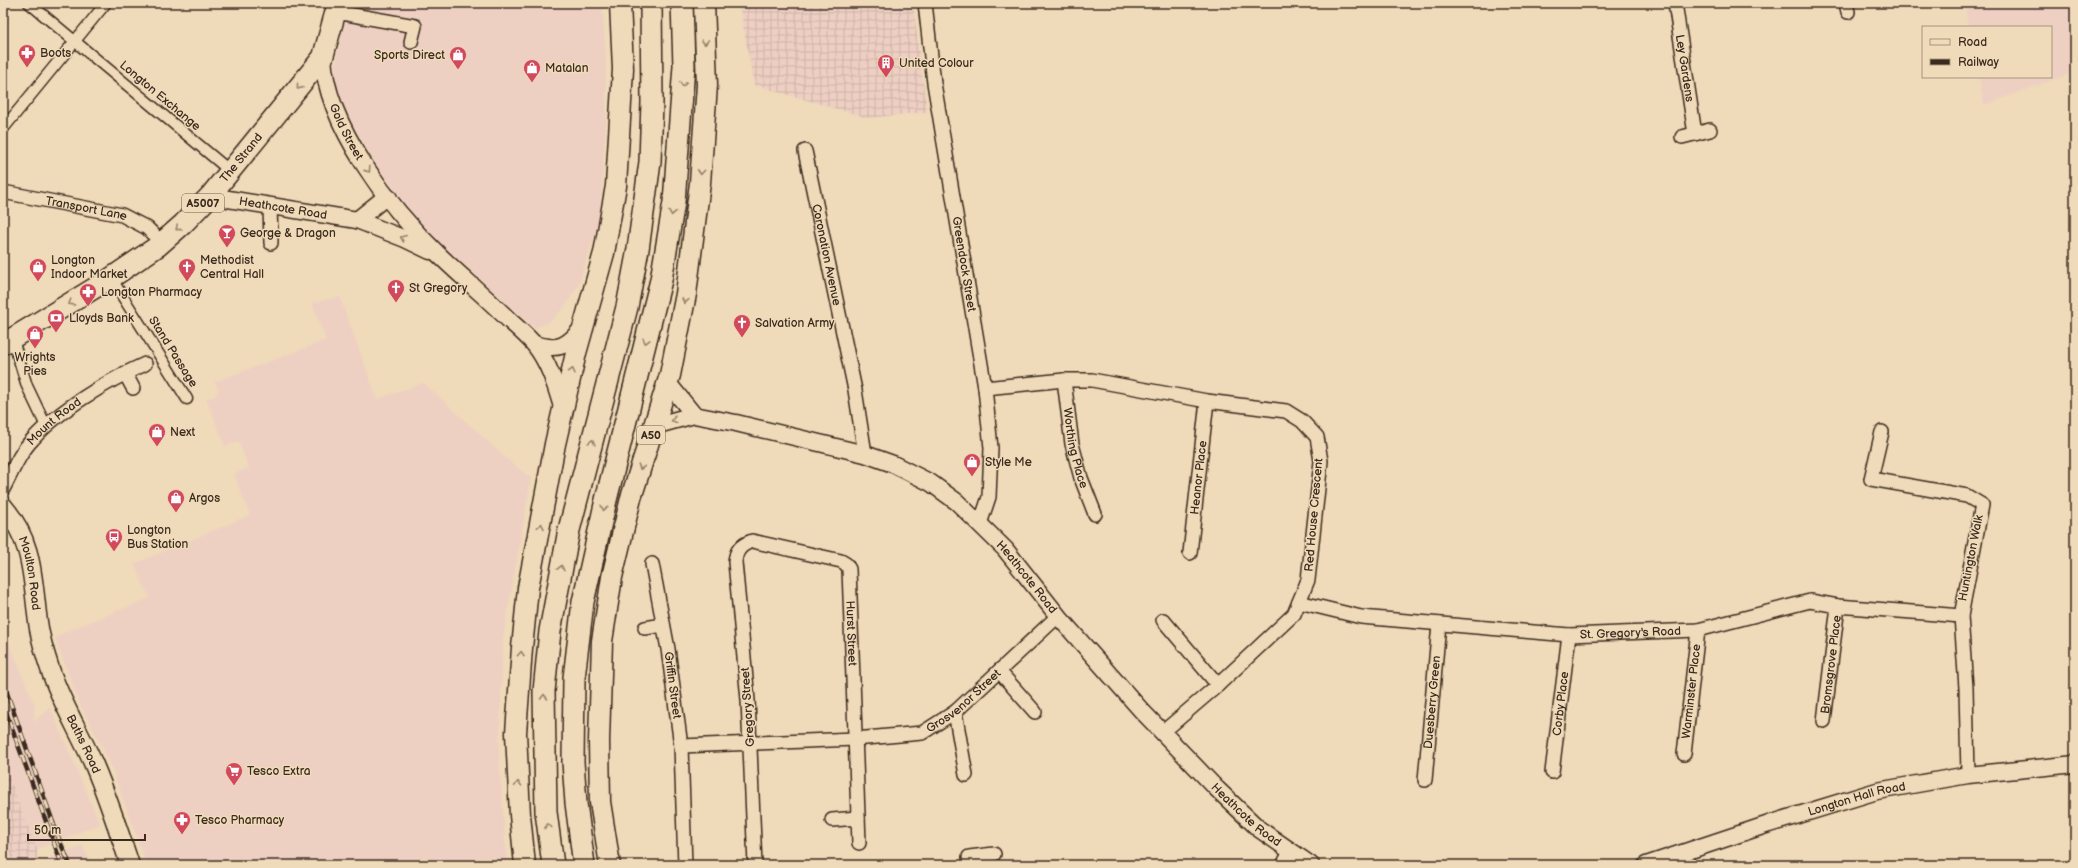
<svg xmlns="http://www.w3.org/2000/svg" width="2078" height="868" font-family="'Balsamiq Sans',sans-serif">
	<defs>
		<pattern id="industrial-grid" width="8" height="8" patternUnits="userSpaceOnUse"><rect width="8" height="8" fill="#eed0c3"/><path d="M0 4h8M4 0v8" fill="none" stroke="#cdb3a7"/></pattern>
	</defs>
	<rect width="100%" height="100%" fill="#efdab9"/>
	<filter id="ink" filterUnits="userSpaceOnUse"><feTurbulence type="fractalNoise" baseFrequency=".025" numOctaves="2"/><feDisplacementMap in="SourceGraphic" scale="8" xChannelSelector="R" yChannelSelector="G"/><feConvolveMatrix kernelMatrix="1 2 1 2 8 2 1 2 1" color-interpolation-filters="sRGB"/></filter>
	<g filter="url(#ink)">
		<path fill="#eed0c3" d="M348 3H602L606 61V124L600 219 578 286 563 309 548 323 535 328 504 302 419 222 377 167 344 109 333 75Z
			M1964 3H2075V72L1984 105 1979 77H2051V27H1969Z
			M340 297 377 399 424 383 507 459 531 478 503 638 499 759 507 865H147L110 763 80 704 55 639 65 632 150 598 134 564 250 515 234 474 249 468 239 442 225 446 206 398 214 397 219 390 215 382 326 340 312 303Z
			M3 629 35 706 34 722 50 707 100 824 37 849 3 762Z
			M82 845 92 865H37L51 857Z"/>
		<path fill="url(#industrial-grid)" d="M739 3H913L927 112 868 118 754 85Z
			M3 762 37 849V865H3Z"/>
		<g fill="none" stroke-linecap="round" stroke-linejoin="round">
			<defs>
				<path id="pedestrian" d="M29 3 230 171
					M3 129 106 3
					M111 278 187 399
					M13 340 27 386 46 426"/>
				<g id="minor">
					<path id="s1" d="M925 3 934 83 985 388 991 448 989 497 980 524"/>
					<path id="s2" d="M1675 3 1695 134"/>
					<path d="M1846 3 1848 12"/>
					<path d="M336 12 415 26 411 42"/>
					<path d="M1682 137 1710 130"/>
					<path id="s3" d="M805 151 855 390 865 454"/>
					<path id="s4" d="M3 192 122 215 147 228 155 236 158 246"/>
					<path d="M270 205 271 243"/>
					<path d="M125 373 133 388"/>
					<path id="s5" d="M1064 380 1072 444 1081 478 1095 514"/>
					<path d="M985 388 1064 380H1092L1207 401 1286 411 1302 421 1317 437 1321 461 1308 580 1294 614 1218 685 1163 732"/>
					<path d="M1882 432 1871 479 1967 496 1982 505 1961 616 1966 688 1968 775"/>
					<path id="s6" d="M3 489C12 472 20 452 33 439 59 410 109 380 145 364"/>
					<path id="s7" d="M1190 553 1207 401"/>
					<path id="s8" d="M652 564 668 649 681 746 685 865"/>
					<path id="s9" d="M1299 602 1361 617 1569 635 1698 630 1810 601 1838 606 1961 616"/>
					<path d="M1163 620 1218 685"/>
					<path d="M645 628 663 625"/>
					<path d="M999 671 1035 712"/>
					<path d="M955 712 966 775"/>
					<path id="s10" d="M1824 721 1838 606"/>
					<path id="s11" d="M681 746 855 739 922 733 955 712 1058 616"/>
					<path id="s12" d="M1684 754 1698 630"/>
					<path id="s13" d="M1552 772 1569 635"/>
					<path id="s14" d="M1425 780 1439 624"/>
					<path d="M832 820 858 818"/>
					<path id="s15" d="M755 865 748 700 735 562C736 550 741 545 752 541L841 561 846 564 849 569 859 843"/>
					<path d="M970 865 969 857 994 854"/>
					<path d="M1283 865 1290 852"/>
				</g>
				<g id="tertiary">
					<path id="s16" d="M323 57C326 125 391 210 439 255 462 277 487 298 510 321 518 328 527 336 534 344 550 364 556 387 563 410"/>
					<path id="s17" d="M210 196 357 220 405 239 430 251"/>
					<path d="M357 220 382 200 389 198"/>
					<path d="M534 344C558 351 567 347 582 328"/>
					<path d="M668 383 694 415"/>
					<path id="s18" d="M654 426 694 415 736 423 865 454 893 464 931 483 957 502 1005 549 1058 616 1141 710 1217 789 1259 829 1311 865"/>
					<path id="s19" d="M1646 865 1769 824 1877 791 1968 775 2075 764"/>
				</g>
				<g id="secondary">
					<path id="s20" d="M3 506C34 542 32 578 38 622 40 638 45 654 50 669 61 702 80 733 94 765 108 798 119 832 130 865"/>
				</g>
				<g id="primary">
					<path id="s21" d="M3 344 111 278 158 246 183 224 210 196 323 57 338 3"/>
					<path d="M525 865 520 815 516 733 522 648 528 588 555 444 576 353 604 253 616 186 623 69 620 3"/>
					<path d="M610 865 600 802 599 741 602 641 612 577 631 498 670 375 686 294 700 183 707 85 704 3"/>
				</g>
				<path id="trunk" d="M553 865 546 812 545 753 544 691 550 631 569 530 627 307 638 249 650 162 652 102 651 3
					M584 865 576 803 573 762 574 678 583 602 606 500 661 280 674 202 684 66 682 3"/>
			</defs>
			<use href="#pedestrian" stroke="#3b2a1e" stroke-width="13"/>
			<use href="#minor" stroke="#3b2a1e" stroke-width="16"/>
			<use href="#tertiary" stroke="#3b2a1e" stroke-width="19"/>
			<use href="#secondary" stroke="#3b2a1e" stroke-width="21"/>
			<use href="#primary" stroke="#3b2a1e" stroke-width="23"/>
			<use href="#trunk" stroke="#3b2a1e" stroke-width="24"/>
			<use href="#pedestrian" stroke="#efdab9" stroke-width="10"/>
			<use href="#minor" stroke="#efdab9" stroke-width="13"/>
			<use href="#tertiary" stroke="#efdab9" stroke-width="16"/>
			<use href="#secondary" stroke="#efdab9" stroke-width="18"/>
			<use href="#primary" stroke="#efdab9" stroke-width="20"/>
			<use href="#trunk" stroke="#efdab9" stroke-width="21"/>
			<defs>
				<path id="rail" d="M3 682 59 839 70 865
					M3 704 62 865"/>
			</defs>
			<use href="#rail" stroke="#3b2a1e" stroke-width="4.5"/>
			<use href="#rail" stroke="#efdab9" stroke-width="3" stroke-dasharray="9" stroke-linecap="butt"/>
		</g>
		<defs><path id="oneway-chevron" d="M-2-3.5L2.5 0L-2 3.5" fill="none" stroke-width="1.6" stroke-linecap="round" stroke-linejoin="round"/></defs>
		<g stroke="#95826c">
			<use href="#oneway-chevron" transform="translate(705 42) rotate(88)"/>
			<use href="#oneway-chevron" transform="translate(683 84) rotate(93)"/>
			<use href="#oneway-chevron" transform="translate(299 87) rotate(129)"/>
			<use href="#oneway-chevron" transform="translate(368 170) rotate(55)"/>
			<use href="#oneway-chevron" transform="translate(701 172) rotate(94)"/>
			<use href="#oneway-chevron" transform="translate(672 213) rotate(100)"/>
			<use href="#oneway-chevron" transform="translate(178 228) rotate(139)"/>
			<use href="#oneway-chevron" transform="translate(403 238) rotate(-157)"/>
			<use href="#oneway-chevron" transform="translate(685 301) rotate(100)"/>
			<use href="#oneway-chevron" transform="translate(71 303) rotate(148)"/>
			<use href="#oneway-chevron" transform="translate(646 341) rotate(103)"/>
			<use href="#oneway-chevron" transform="translate(572 371) rotate(-77)"/>
			<use href="#oneway-chevron" transform="translate(674 420) rotate(164)"/>
			<use href="#oneway-chevron" transform="translate(592 442) rotate(-75)"/>
			<use href="#oneway-chevron" transform="translate(641 467) rotate(107)"/>
			<use href="#oneway-chevron" transform="translate(604 508) rotate(103)"/>
			<use href="#oneway-chevron" transform="translate(541 526) rotate(-79)"/>
			<use href="#oneway-chevron" transform="translate(561 568) rotate(-78)"/>
			<use href="#oneway-chevron" transform="translate(521 654) rotate(-86)"/>
			<use href="#oneway-chevron" transform="translate(544 697) rotate(-90)"/>
			<use href="#oneway-chevron" transform="translate(518 784) rotate(-93)"/>
			<use href="#oneway-chevron" transform="translate(548 826) rotate(-97)"/>
		</g>
	</g>
	<defs>
		<symbol id="pharmacy-pin" viewBox="-11 -11 22 30"><path d="M0 17L-7.5 6A9.5 9.5 0 1 1 7.5 6Z" fill="#d1495b" stroke="#efdab9"/><path d="M-2-6h4v4h4v4h-4v4h-4v-4h-4v-4h4Z" fill="#fff"/></symbol>
		<symbol id="shop-pin" viewBox="-11 -11 22 30"><path d="M0 17L-7.5 6A9.5 9.5 0 1 1 7.5 6Z" fill="#d1495b" stroke="#efdab9"/><path d="M-5-2.5h2.3a2.7 3.5 0 0 1 5.4 0H5L5.5 6h-11ZM-1.5-2.5h3a1.5 2.3 0 0 0-3 0Z" fill="#fff"/></symbol>
		<symbol id="building-pin" viewBox="-11 -11 22 30"><path d="M0 17L-7.5 6A9.5 9.5 0 1 1 7.5 6Z" fill="#d1495b" stroke="#efdab9"/><path d="M-4-6H4V6H1V3H-1V6H-4ZM-2.5-4.3h1.7v1.8h-1.7ZM.8-4.3h1.7v1.8H.8ZM-2.5-1h1.7V.8h-1.7ZM.8-1h1.7V.8H.8Z" fill="#fff"/></symbol>
		<symbol id="bar-pin" viewBox="-11 -11 22 30"><path d="M0 17L-7.5 6A9.5 9.5 0 1 1 7.5 6Z" fill="#d1495b" stroke="#efdab9"/><path d="M-6-5H6L.8 .8V4.5H3.5V6h-7V4.5H-.8V.8Z" fill="#fff"/></symbol>
		<symbol id="church-pin" viewBox="-11 -11 22 30"><path d="M0 17L-7.5 6A9.5 9.5 0 1 1 7.5 6Z" fill="#d1495b" stroke="#efdab9"/><path d="M-1.2-6h2.4v3.5h3.3v2.4h-3.3V6h-2.4V-.1h-3.3v-2.4h3.3Z" fill="#fff"/></symbol>
		<symbol id="bank-pin" viewBox="-11 -11 22 30"><path d="M0 17L-7.5 6A9.5 9.5 0 1 1 7.5 6Z" fill="#d1495b" stroke="#efdab9"/><path d="M-6-4H6V4H-6ZM0-2.3a2.3 2.3 0 1 0 0 4.6a2.3 2.3 0 1 0 0-4.6Z" fill="#fff"/></symbol>
		<symbol id="bus-pin" viewBox="-11 -11 22 30"><path d="M0 17L-7.5 6A9.5 9.5 0 1 1 7.5 6Z" fill="#d1495b" stroke="#efdab9"/><path d="M-5-6H5V4H4V6H2V4H-2V6H-4V4H-5ZM-3.5-4V0h7V-4ZM-3.5 1.2v1.5H-2V1.2ZM2 1.2v1.5H3.5V1.2Z" fill="#fff"/></symbol>
		<symbol id="supermarket-pin" viewBox="-11 -11 22 30"><path d="M0 17L-7.5 6A9.5 9.5 0 1 1 7.5 6Z" fill="#d1495b" stroke="#efdab9"/><path d="M-6-5.5h2.5l.6 2H6L4.5 2H-2.5L-4.4-4H-6ZM-1.5 3.2a1.3 1.3 0 1 0 .1 0ZM3 3.2a1.3 1.3 0 1 0 .1 0Z" fill="#fff"/></symbol>
	</defs>
	<g fill-rule="evenodd">
		<use href="#pharmacy-pin" x="17" y="43" width="20" height="27"/>
		<use href="#shop-pin" x="448" y="45" width="20" height="27"/>
		<use href="#building-pin" x="876" y="53" width="20" height="27"/>
		<use href="#shop-pin" x="522" y="58" width="20" height="27"/>
		<use href="#bar-pin" x="217" y="223" width="20" height="27"/>
		<use href="#shop-pin" x="28" y="257" width="20" height="27"/>
		<use href="#church-pin" x="177" y="257" width="20" height="27"/>
		<use href="#church-pin" x="386" y="278" width="20" height="27"/>
		<use href="#pharmacy-pin" x="78" y="282" width="20" height="27"/>
		<use href="#bank-pin" x="46" y="308" width="20" height="27"/>
		<use href="#church-pin" x="732" y="313" width="20" height="27"/>
		<use href="#shop-pin" x="25" y="324" width="20" height="27"/>
		<use href="#shop-pin" x="147" y="422" width="20" height="27"/>
		<use href="#shop-pin" x="962" y="452" width="20" height="27"/>
		<use href="#shop-pin" x="166" y="488" width="20" height="27"/>
		<use href="#bus-pin" x="104" y="527" width="20" height="27"/>
		<use href="#supermarket-pin" x="224" y="761" width="20" height="27"/>
		<use href="#pharmacy-pin" x="172" y="810" width="20" height="27"/>
	</g>
	<g text-anchor="middle" dominant-baseline="central" stroke-width="3" stroke-linejoin="round" paint-order="stroke">
		<g fill="#efdab9" stroke="#715f4c" stroke-width="1">
			<rect x="182" y="194" width="42" height="18" rx="3"/>
			<rect x="637" y="426" width="28" height="18" rx="3"/>
		</g>
		<g font-size="11" font-weight="bold" fill="#3b2a1e">
			<text x="203" y="203">A5007</text>
			<text x="651" y="435">A50</text>
		</g>
		<g font-size="12" fill="#3b2a1e" stroke="#efdab9" text-anchor="start">
			<text x="40" y="53">Boots</text>
			<text x="445" y="55" text-anchor="end">Sports Direct</text>
			<text x="899" y="63">United Colour</text>
			<text x="545" y="68">Matalan</text>
			<text x="240" y="233">George &amp; Dragon</text>
			<text x="51" y="260">Longton<tspan x="51" dy="14">Indoor Market</tspan></text>
			<text x="200" y="260">Methodist<tspan x="200" dy="14">Central Hall</tspan></text>
			<text x="409" y="288">St Gregory</text>
			<text x="101" y="292">Longton Pharmacy</text>
			<text x="69" y="318">Lloyds Bank</text>
			<text x="755" y="323">Salvation Army</text>
			<text x="35" y="357" text-anchor="middle">Wrights<tspan x="35" dy="14">Pies</tspan></text>
			<text x="170" y="432">Next</text>
			<text x="985" y="462">Style Me</text>
			<text x="189" y="498">Argos</text>
			<text x="127" y="530">Longton<tspan x="127" dy="14">Bus Station</tspan></text>
			<text x="247" y="771">Tesco Extra</text>
			<text x="195" y="820">Tesco Pharmacy</text>
		</g>
		<g font-size="12" fill="#3b2a1e" stroke="#efdab9">
			<text stroke="none"><textPath href="#s2" startOffset="66">Ley Gardens</textPath></text>
			<text transform="translate(160 96) rotate(40)">Longton Exchange</text>
			<text stroke="none"><textPath href="#s16" startOffset="79">Gold Street</textPath></text>
			<text stroke="none"><textPath href="#s21" startOffset="305">The Strand</textPath></text>
			<text stroke="none"><textPath href="#s17" startOffset="74">Heathcote Road</textPath></text>
			<text stroke="none"><textPath href="#s4" startOffset="85">Transport Lane</textPath></text>
			<text stroke="none"><textPath href="#s3" startOffset="106">Coronation Avenue</textPath></text>
			<text stroke="none"><textPath href="#s1" startOffset="264">Greendock Street</textPath></text>
			<text transform="translate(173 352) rotate(58)">Stand Passage</text>
			<text stroke="none"><textPath href="#s6" startOffset="86">Mount Road</textPath></text>
			<text stroke="none"><textPath href="#s5" startOffset="69">Worthing Place</textPath></text>
			<text stroke="none"><textPath href="#s7" startOffset="76">Heanor Place</textPath></text>
			<text transform="translate(1314 515) rotate(-85)">Red House Crescent</text>
			<text transform="translate(1971 558) rotate(-79)">Huntington Walk</text>
			<text stroke="none"><textPath href="#s20" startOffset="74">Moulton Road</textPath></text>
			<text stroke="none"><textPath href="#s18" startOffset="424">Heathcote Road</textPath></text>
			<text stroke="none"><textPath href="#s9" startOffset="334">St. Gregory's Road</textPath></text>
			<text stroke="none"><textPath href="#s15" startOffset="500">Hurst Street</textPath></text>
			<text stroke="none"><textPath href="#s10" startOffset="57">Bromsgrove Place</textPath></text>
			<text stroke="none"><textPath href="#s8" startOffset="123">Griffin Street</textPath></text>
			<text stroke="none"><textPath href="#s12" startOffset="63">Warminster Place</textPath></text>
			<text stroke="none"><textPath href="#s11" startOffset="294">Grosvenor Street</textPath></text>
			<text stroke="none"><textPath href="#s14" startOffset="78">Duesberry Green</textPath></text>
			<text stroke="none"><textPath href="#s13" startOffset="69">Corby Place</textPath></text>
			<text transform="translate(748 707) rotate(-94)">Gregory Street</text>
			<text stroke="none"><textPath href="#s20" startOffset="254">Baths Road</textPath></text>
			<text stroke="none"><textPath href="#s19" startOffset="221">Longton Hall Road</textPath></text>
			<text stroke="none"><textPath href="#s18" startOffset="748">Heathcote Road</textPath></text>
		</g>
	</g>
	<rect width="2078" height="868" fill="none" stroke="#efdab9" stroke-width="16"/>
	<rect x="8" y="8" width="2062" height="852" fill="none" stroke="#3b2a1e" stroke-width="1.5" filter="url(#ink)"/>
	<rect x="1922" y="26" width="130" height="52" fill="#efdab9" stroke="#a7947b"/>
	<rect x="1930" y="39" width="20" height="6" fill="#efdab9" stroke="#a7947b"/>
	<text x="1958" y="46" font-size="12" fill="#3b2a1e">Road</text>
	<rect x="1930" y="59" width="20" height="6" fill="#3b2a1e" stroke="#a7947b"/>
	<text x="1958" y="66" font-size="12" fill="#3b2a1e">Railway</text>
	<path d="M28 834v6h117v-6" fill="none" stroke="#3b2a1e" stroke-width="2"/>
	<text x="34" y="834" font-size="12" fill="#3b2a1e" stroke="#efdab9" stroke-width="3" paint-order="stroke">50 m</text>
</svg>
